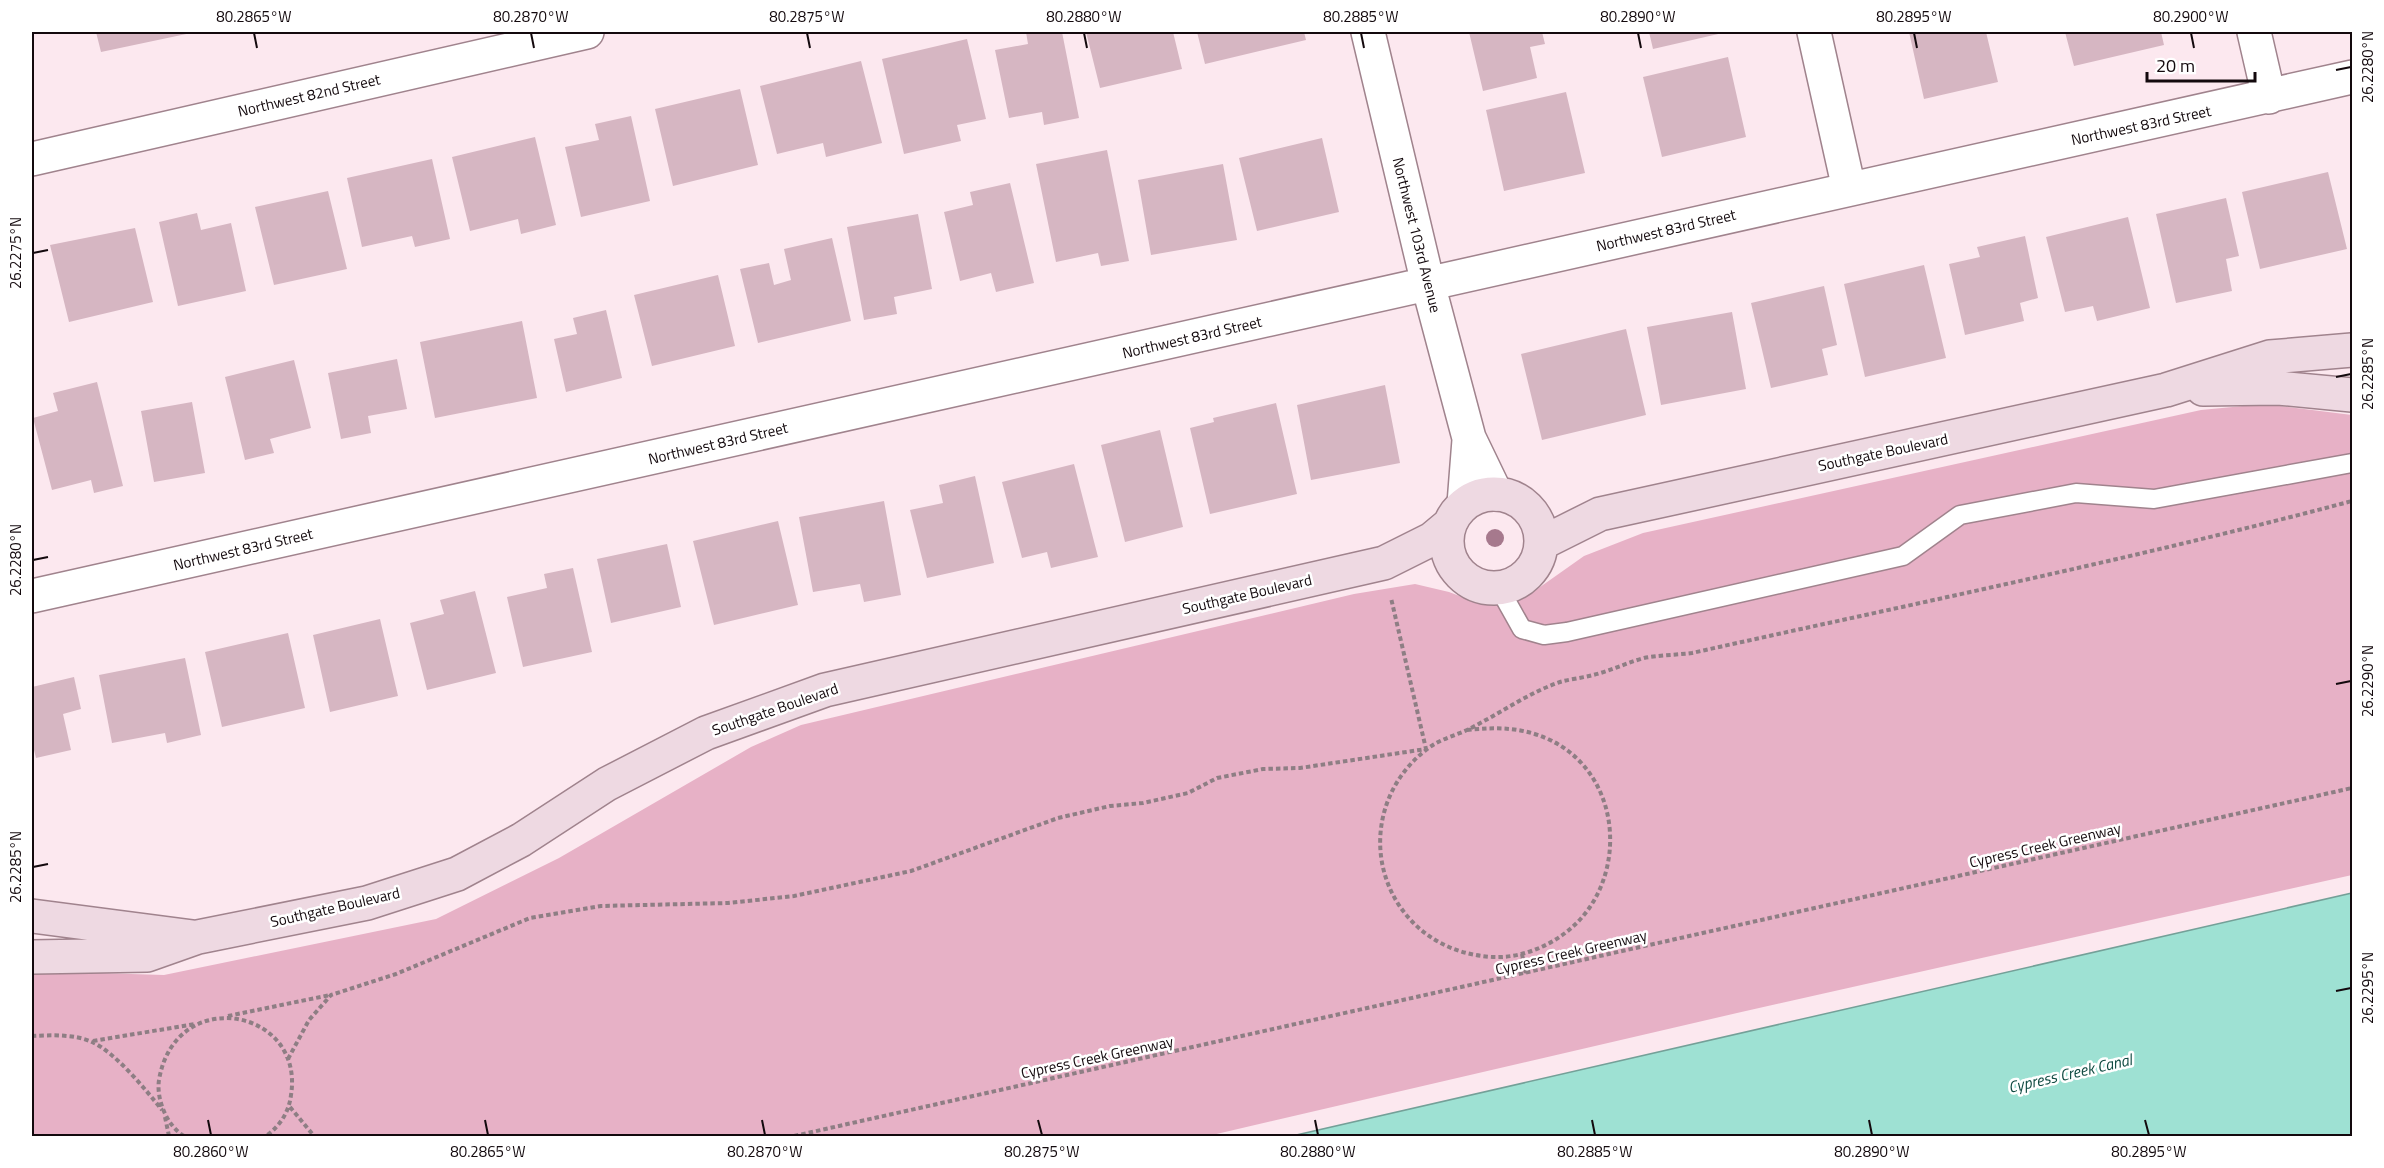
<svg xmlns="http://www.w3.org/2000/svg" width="2384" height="1168" font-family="'Titillium Web',sans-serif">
	<rect width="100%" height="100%" fill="#fce8ef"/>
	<path fill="#e7b1c6" d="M2264 404 2352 415V875L1737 1013 1208 1136H32V971L164 975 436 919 559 858 751 747 801 725 1354 594 1415 584 1449 592 1483 605 1533 592 1584 556 1643 533 2201 410Z"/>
	<path fill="#9ee1d3" stroke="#74a098" stroke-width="1.5" d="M2352 893V1136H1292Z"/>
	<path fill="#d6b6c2" d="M96 32H191V33L101 52Z
		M1026 32H1062L1079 118 1044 125 1042 112 1009 118 995 50 1028 44Z
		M1086 32H1173L1182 69 1100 88Z
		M1197 32H1304L1306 40 1205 64Z
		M1469 32H1542L1545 44 1530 47 1537 78 1483 91Z
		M1649 32H1727L1653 49Z
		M1909 32H1986L1998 82 1924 99Z
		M2065 32H2161L2164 45 2074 66Z
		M967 39 986 119 957 125 961 141 904 154 882 59Z
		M1728 57 1746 137 1662 157 1643 77Z
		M861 61 882 143 826 157 823 143 777 154 760 86Z
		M740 89 758 165 673 186 655 109Z
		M1566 92 1585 173 1504 191 1486 110Z
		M631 116 650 201 581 217 565 147 599 140 595 124Z
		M535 137 556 225 521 234 518 219 470 231 452 157Z
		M1322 138 1339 212 1257 231 1239 158Z
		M1107 150 1129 261 1101 266 1098 253 1056 262 1036 164Z
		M432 159 450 239 415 247 412 236 362 247 347 178Z
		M1223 164 1237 240 1151 255 1138 180Z
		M2328 172 2347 249 2260 269 2242 192Z
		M1010 183 1034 283 996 292 991 273 960 281 944 212 973 205 970 192Z
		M328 191 347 269 274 285 255 207Z
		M2226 198 2239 256 2226 259 2232 291 2176 303 2156 214Z
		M197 213 201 230 231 223 246 291 178 306 159 222Z
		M918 214 932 289 894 297 897 314 864 320 847 227Z
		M2128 217 2150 308 2097 321 2093 306 2065 312 2046 237Z
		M135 228 153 302 69 322 50 245Z
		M2025 236 2038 298 2020 303 2024 321 1965 335 1949 264 1980 257 1977 247Z
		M832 238 851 321 758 343 740 269 769 263 774 285 791 280 784 249Z
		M1924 265 1946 358 1865 377 1844 284Z
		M718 275 735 346 652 366 634 295Z
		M1824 286 1837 345 1822 349 1828 375 1771 388 1751 303Z
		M606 310 622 378 566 392 554 339 577 334 573 318Z
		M1732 312 1746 389 1661 405 1647 327Z
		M522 321 537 398 435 418 420 342Z
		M1626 329 1646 415 1542 440 1521 354Z
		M397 359 407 409 368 416 371 433 341 439 328 373Z
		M294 360 311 428 270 439 274 453 245 460 225 377Z
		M97 382 123 486 94 493 91 480 52 490 33 418 58 411 53 393Z
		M1385 385 1400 463 1311 480 1297 405Z
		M192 402 205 473 154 482 141 411Z
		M1276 403 1297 494 1210 514 1190 428 1214 422 1213 418Z
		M1160 430 1183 527 1125 542 1101 445Z
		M1074 464 1098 557 1051 568 1047 552 1022 558 1002 482Z
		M975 476 994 563 927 578 910 510 943 503 939 485Z
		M884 501 901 595 864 602 860 584 813 592 799 517Z
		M778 521 798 605 714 625 693 541Z
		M667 544 681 607 611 623 597 559Z
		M573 568 592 652 523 667 507 597 547 588 544 574Z
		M475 591 496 673 427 690 410 623 444 614 440 600Z
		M380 619 398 696 330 712 313 635Z
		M288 633 305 708 222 727 205 652Z
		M185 658 201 735 167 743 165 733 112 743 99 675Z
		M74 677 81 709 63 714 71 750 36 758 32 742V687Z"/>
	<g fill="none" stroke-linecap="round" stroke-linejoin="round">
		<defs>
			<path id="lane" d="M1499 588 1522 629 1544 635 1567 632 1903 556 1960 515 2076 493 2154 499 2352 463"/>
			<path id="street" d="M1368 32 1428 284 1469 438 1496 494
				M1814 32 1849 189
				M2254 32 2269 97
				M32 159 587 32
				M1464 504 1469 440
				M32 596 2352 77"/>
			<path id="secondary" d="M2203 389 2278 388 2352 395
				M1447 541a47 47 0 1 1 94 0a47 47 0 1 1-94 0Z
				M1542 543 1600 514 2166 390 2270 357 2352 350
				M32 916 193 937
				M32 957 147 955 198 937 367 903 457 874 521 840 607 784 706 733 825 690 1384 563 1432 539 1450 524"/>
		</defs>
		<use href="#lane" stroke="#a0838d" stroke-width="21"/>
		<use href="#street" stroke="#a0838d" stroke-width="36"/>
		<use href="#secondary" stroke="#a0838d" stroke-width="36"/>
		<path stroke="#8e7e84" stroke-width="4" stroke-dasharray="4.5 3" stroke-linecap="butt" d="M1467 730C1496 727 1521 727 1548 739 1627 775 1630 889 1561 936 1542 949 1518 958 1493 957 1453 955 1418 936 1397 902 1366 851 1379 786 1426 750 1439 739 1455 736 1469 729 1499 714 1528 693 1560 682 1570 679 1582 678 1593 675 1610 671 1626 663 1644 658 1659 655 1676 655 1692 653 1912 604 2134 559 2352 501
			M1522 954 1526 975
			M228 1016 330 995
			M32 1036C50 1035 75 1034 92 1042 115 1052 146 1090 162 1110
			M93 1041 195 1024
			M288 1059 309 1020 331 995 396 974 530 918 601 906 728 903 794 896 911 871 1058 818 1110 806 1143 803 1188 793 1217 778 1263 769 1300 768 1426 749 1391 598
			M290 1107 314 1136
			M165 1117 169 1136
			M184 1136C167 1126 156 1099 159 1080 175 984 305 1008 291 1095 289 1112 280 1126 266 1136
			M794 1136 2352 788"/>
		<use href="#lane" stroke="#fff" stroke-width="18"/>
		<use href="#street" stroke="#fff" stroke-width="33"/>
		<use href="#secondary" stroke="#eed9e2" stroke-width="33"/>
	</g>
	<circle fill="#a6798d" cx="1495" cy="538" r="9"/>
	<path fill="none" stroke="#13090d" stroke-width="2" d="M254 33 257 48M531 33 534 48M807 33 810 48M1084 33 1087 48M1361 33 1364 48M1638 33 1641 48M1914 33 1917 48M2191 33 2194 48M2336 70 2351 67M33 253 48 250M2336 377 2351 374M33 560 48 557M2336 684 2351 681M33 867 48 864M2336 991 2351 988M208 1120 211 1135M485 1120 488 1135M762 1120 765 1135M1038 1120 1042 1135M1315 1120 1318 1135M1592 1120 1595 1135M1869 1120 1872 1135M2145 1120 2149 1135"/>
	<g text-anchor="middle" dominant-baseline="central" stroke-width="5" stroke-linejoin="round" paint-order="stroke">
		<g font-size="15" fill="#13090d" stroke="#fff">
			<text transform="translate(309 95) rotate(-13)">Northwest 82nd Street</text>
			<text transform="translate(2141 125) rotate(-12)">Northwest 83rd Street</text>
			<text transform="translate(1666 230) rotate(-13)">Northwest 83rd Street</text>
			<text transform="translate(1417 235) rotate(76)">Northwest 103rd Avenue</text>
			<text transform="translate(1192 337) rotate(-13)">Northwest 83rd Street</text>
			<text transform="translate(718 443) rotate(-13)">Northwest 83rd Street</text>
			<text transform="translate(1883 452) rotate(-12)">Southgate Boulevard</text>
			<text transform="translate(243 549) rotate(-13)">Northwest 83rd Street</text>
			<text transform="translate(1247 594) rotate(-13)">Southgate Boulevard</text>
			<text transform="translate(775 709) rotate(-19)">Southgate Boulevard</text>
			<text transform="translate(2045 845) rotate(-13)">Cypress Creek Greenway</text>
			<text transform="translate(335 907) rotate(-13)">Southgate Boulevard</text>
			<text transform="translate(1571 952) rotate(-13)">Cypress Creek Greenway</text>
			<text transform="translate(1097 1057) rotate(-12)">Cypress Creek Greenway</text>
		</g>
		<g font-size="16" font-style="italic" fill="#0f4a41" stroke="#fff">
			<text transform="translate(2070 1073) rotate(-13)">Cypress Creek Canal</text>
		</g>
	</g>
	<rect width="2384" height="1168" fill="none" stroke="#ffffff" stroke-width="66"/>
	<path d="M2147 72v9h108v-9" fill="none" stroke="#13090d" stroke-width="3"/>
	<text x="2156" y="72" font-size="18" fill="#13090d" stroke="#ffffff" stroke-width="4.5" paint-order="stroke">20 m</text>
	<rect x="33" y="33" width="2318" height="1102" fill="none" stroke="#13090d" stroke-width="2"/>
	<g font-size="15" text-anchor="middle" fill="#13090d">
		<text x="254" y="22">80.2865°W</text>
		<text x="531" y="22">80.2870°W</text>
		<text x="807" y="22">80.2875°W</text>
		<text x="1084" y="22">80.2880°W</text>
		<text x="1361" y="22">80.2885°W</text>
		<text x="1638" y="22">80.2890°W</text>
		<text x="1914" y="22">80.2895°W</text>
		<text x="2191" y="22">80.2900°W</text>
		<text transform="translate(2368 67) rotate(-90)" y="5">26.2280°N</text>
		<text transform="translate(16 253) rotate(-90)" y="5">26.2275°N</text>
		<text transform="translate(2368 374) rotate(-90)" y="5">26.2285°N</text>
		<text transform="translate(16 560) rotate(-90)" y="5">26.2280°N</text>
		<text transform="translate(2368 681) rotate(-90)" y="5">26.2290°N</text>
		<text transform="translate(16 867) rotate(-90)" y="5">26.2285°N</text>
		<text transform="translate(2368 988) rotate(-90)" y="5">26.2295°N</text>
		<text x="211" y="1157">80.2860°W</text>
		<text x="488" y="1157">80.2865°W</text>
		<text x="765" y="1157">80.2870°W</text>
		<text x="1042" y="1157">80.2875°W</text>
		<text x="1318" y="1157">80.2880°W</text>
		<text x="1595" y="1157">80.2885°W</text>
		<text x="1872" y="1157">80.2890°W</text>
		<text x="2149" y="1157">80.2895°W</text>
	</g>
</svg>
